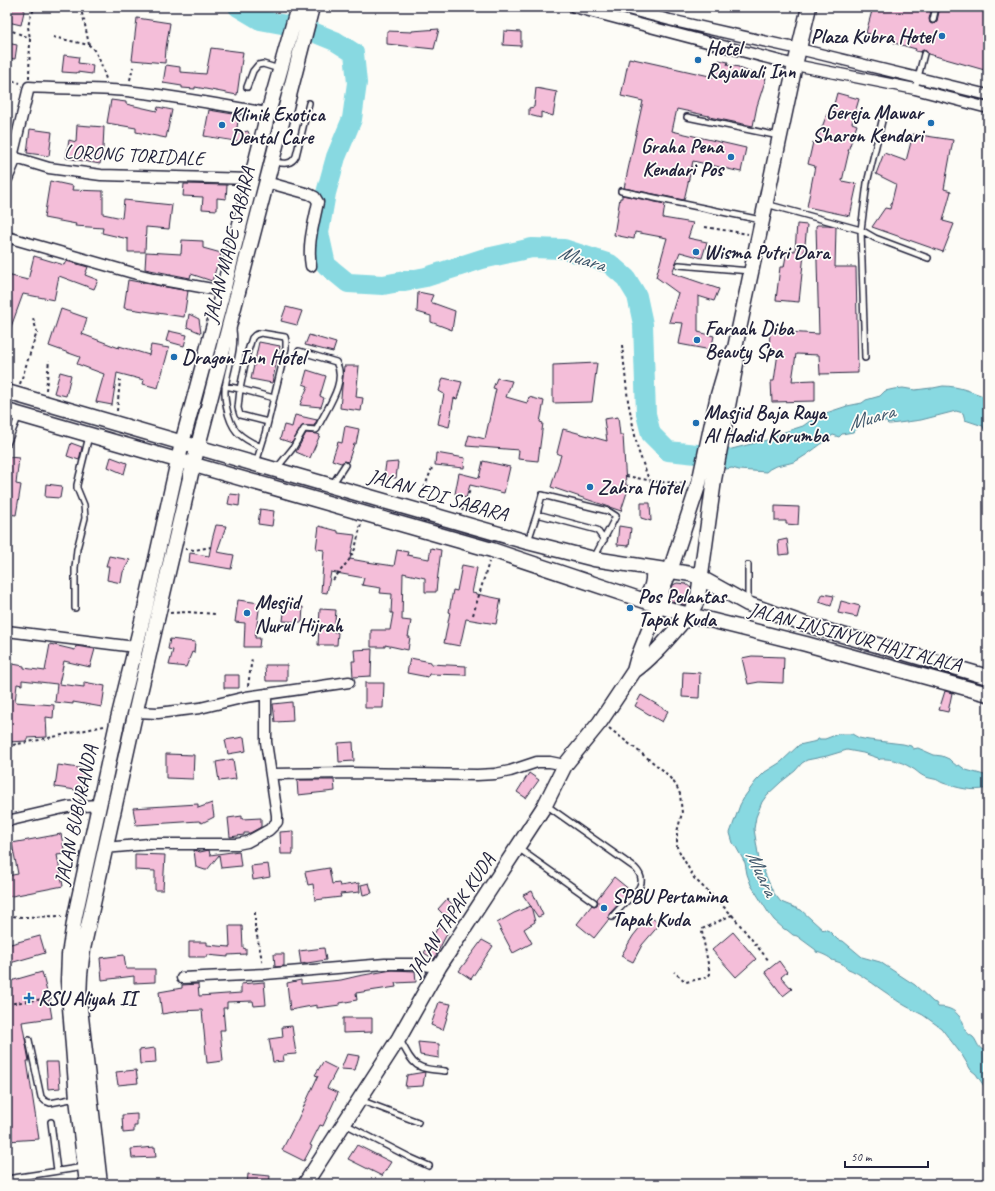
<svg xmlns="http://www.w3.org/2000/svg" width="995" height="1191" font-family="Caveat,sans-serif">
	<rect width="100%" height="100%" fill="#fdfcf7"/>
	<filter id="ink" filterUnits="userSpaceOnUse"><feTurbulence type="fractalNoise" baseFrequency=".025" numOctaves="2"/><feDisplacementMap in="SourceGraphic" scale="8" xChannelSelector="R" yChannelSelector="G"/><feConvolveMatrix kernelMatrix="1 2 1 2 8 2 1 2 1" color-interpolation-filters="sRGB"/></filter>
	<g filter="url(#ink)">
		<path fill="#88d9e1" stroke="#5f909f" d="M943 386C959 386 972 392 986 397H988V428L984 429 983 426 965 420 963 413 956 411 921 420 891 424H888L885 421 882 422 879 420 875 421 872 419 864 423 853 432 842 434 839 437 833 435C821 444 810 453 798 460 787 466 775 463 766 472L739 470 732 468 726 469 722 467 724 451 767 440 772 436 803 426 817 416 847 406 862 403 866 400 880 396 885 391 894 389 903 388 915 390 931 388H933Z
			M838 734H852L859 738 869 740 903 744 911 746 913 749 918 748 934 755 942 756 949 759 952 762 957 766 959 765 966 770 988 776V788C972 792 958 788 943 783 940 782 937 779 934 779 929 778 924 777 920 774 918 773 917 771 915 770 904 763 893 758 880 759L879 760 878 758 863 753 847 750 827 756 807 760 802 763 795 771 781 782 767 795 762 802 756 817 754 829 759 860 773 892 781 902 801 910 823 930 824 929 829 931 838 940 843 941 862 957 880 962 886 966 915 985 933 1002 936 1003 938 1007C950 1007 957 1011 963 1022 964 1025 964 1028 966 1031 968 1034 970 1035 973 1037 978 1042 977 1050 988 1051V1094L984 1086 976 1074 971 1070 962 1055 941 1028C935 1024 929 1019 923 1015 911 1009 899 1003 888 994 874 985 862 974 846 968 844 963 837 962 832 960 830 957 821 953 816 952V950L797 936 793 935 787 930 784 929 774 920 768 912 751 885 747 874 745 863 736 847 733 843 730 833 740 805 745 796 756 781 765 772 781 762 799 745 817 741 818 739H825Z"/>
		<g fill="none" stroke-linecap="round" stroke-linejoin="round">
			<path stroke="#88d9e1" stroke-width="20" d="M238 7 260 20 303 28 335 41 354 53 357 83 352 119 336 157 326 193 319 233 326 265 348 283 383 285 426 277 482 259 532 248 564 249 610 264 626 278 637 296 643 324 646 414 651 434 668 451 725 457"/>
		</g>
		<path fill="#f4bed9" stroke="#22223b" d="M11 7H25L21 25 8 22Z
			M873 7H932L929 19 930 23 932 24 936 23 937 21 940 7H978L988 10V71L928 54 925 50H923L920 52 915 51 916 49 894 43 895 40 866 33Z
			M137 18 170 23 166 48 165 63 132 60Z
			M439 29 434 49 387 44V31L412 32V31Z
			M504 31 521 32V46L503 45Z
			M7 43 17 45 15 59 7 58Z
			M211 48 243 52 237 95 195 87V89L182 88V86L163 83 166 65 180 67V72L206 74Z
			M64 55 79 57 78 63 93 65 92 74 77 72V73L62 72Z
			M629 58 714 77 719 60 728 62 727 65 739 67V68L766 78 757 106 753 126 709 117V116L677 109 672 131 746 148 741 172 693 161 684 200 624 188 643 101 621 96Z
			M536 88 557 92 553 116 541 112V118L529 115V108L534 107Z
			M837 93 859 99 852 123 857 125 848 151H849L842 181 857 184 850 216 807 207 815 166 808 164 813 142 816 143 827 114 831 115Z
			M111 100 126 102V104L157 111 158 107 172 110 166 138 136 132V128L107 123Z
			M209 110 239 115 236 134 248 131 251 140 242 142 204 136Z
			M77 125 104 127 103 148 100 164 66 158 69 140 76 142Z
			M30 129 52 132 49 156 27 153Z
			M913 134 953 140 944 189 951 191 943 221 954 224 943 252 872 227 885 208 890 209 896 184 876 174 884 153 906 161Z
			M50 181 73 186 72 190 103 191V214L122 218 124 200 172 205 169 229 146 227 145 252H128V239L102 233 103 228 75 226 76 224 44 218Z
			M184 184 227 185 226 199 217 198V210L202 209 203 197 183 196Z
			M622 195 665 204 663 218 693 223 688 238 707 242 702 258 680 252 672 273 719 289 714 301 698 296V332L714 336 711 350 679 344 683 323 669 322 678 293 656 277 667 238 635 232 634 239 614 235 620 198H622Z
			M797 224 807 225 799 302 776 300 780 267H784L787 250 795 251Z
			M817 225H829L836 227 835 267H856L858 373 820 374 819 355 796 354 792 381 815 380V401L772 402 771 381H774L778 353 769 352 770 331 819 334 816 226Z
			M182 240 203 241V248L221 253 218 266H217L212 281 191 274 190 278 145 269 146 252 181 254Z
			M34 256 64 265 66 261 88 267 85 275 98 280 94 289 59 276 54 300 23 294 8 335H7V275L28 280Z
			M128 280 188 291 184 317 124 308Z
			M418 292 433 295 430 302 455 311 452 330 431 322V316L417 312Z
			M286 307 302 311 297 325 281 321Z
			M61 309 87 318 82 334 119 348V346L149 355 151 345 169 348 158 388 143 384 144 380 117 373 112 405 96 402 104 374 77 364 80 357 49 346Z
			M189 314 199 319 201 333 187 327Z
			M169 331 187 335 184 346 166 341Z
			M309 335 336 343 333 352 305 345Z
			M259 342 280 346 272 383 251 379Z
			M597 363 592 402 553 403V365Z
			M344 366H359L356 397 363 398 361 411 340 408Z
			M307 370 326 376 320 396 324 398 321 407 300 405 308 386 303 384Z
			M60 372 71 375 66 396 54 393Z
			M443 378 462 382 457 399 454 398 449 427 438 424 444 394 439 391Z
			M497 378 512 381 506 397 527 403 529 397 544 401 540 422 543 423 538 461 518 459 519 450 466 446 469 435 485 439 496 389 493 388Z
			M295 415 317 420 314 426H302L292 443 280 439 284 425 292 427Z
			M618 417 620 435H623L626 485 629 486 621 511 551 487 561 455 557 453 563 429 607 441 604 419Z
			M345 426 359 429 356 444H354L348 462 345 461 341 463 332 460 338 442 342 443Z
			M306 433 317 434 320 435 310 458 296 452Z
			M71 443 82 447 79 460 67 456Z
			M436 453 465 458 464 468 435 465Z
			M9 457 19 458 16 484 21 485 16 515 7 514V474Z
			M111 457 127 463 124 474 108 467Z
			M483 461 510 467 504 493 470 485 466 498 455 494 459 473 479 478Z
			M398 462 396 478 384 477 386 463Z
			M46 484 62 486 60 498 45 497Z
			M230 494 240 495 239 506 228 504Z
			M641 503H650L651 521 641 518Z
			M775 506 799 507 798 525 786 524V521H775Z
			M260 509 274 511 272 526 258 524Z
			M216 525 226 526 217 552 234 555 231 569 189 562 190 553 209 556 212 540Z
			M319 526 338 531V533L355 535 350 559 367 562 394 566 397 550 408 552 407 555 429 559 431 548 441 550 437 582 436 592H425V578L403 573 402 620 411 621 408 637H410L408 650 385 645V647H371V630H390L393 613H391L392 594 380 593 381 588 362 585 364 578 331 572 327 593 321 592 324 550 316 549Z
			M619 526 631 528 629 546 617 545Z
			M787 539 789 554 779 555 778 541Z
			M109 556 130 560 123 572 121 583 107 580 109 566H106Z
			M462 565 477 568 472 593 501 599 496 624 466 619 460 646 444 643 450 612H449L453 590 457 591Z
			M677 583 686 584 691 588 689 598 685 605 669 600 673 585Z
			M823 594 834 596 831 606 819 602Z
			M238 600 260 603 255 638H260L259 647H244L245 623 235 622Z
			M841 601 860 606 857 617 838 613Z
			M285 605 303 607 302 622 283 621Z
			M320 609 336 610 334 632H338L337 645H318Z
			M170 639 195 642 194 653 192 652 186 667 169 665 173 650 168 649Z
			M50 644 75 650 76 646 95 649 90 667 64 661 59 684 84 687V682L105 686 102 707 73 702V704L55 702 57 684 22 680V685L17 684 15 702 54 705 53 718 46 717 47 737 27 738V741L7 742V663L24 666V668L45 671Z
			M372 649 371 676 353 677 352 661H355L354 650Z
			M752 656 784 657 783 683 759 682 748 684 742 658Z
			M410 658 431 662V664L466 666V675L429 674 428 677 407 673Z
			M265 665H287V681H266Z
			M683 672 700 673 699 698 682 697Z
			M224 675H239V688H224Z
			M365 683H384L383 708H365Z
			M945 691 952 693 948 712 939 710Z
			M641 695 668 711 662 722 635 706Z
			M292 702 293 721 275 722 273 704Z
			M244 737 246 751 228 754 225 740Z
			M353 742 354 761 339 762 338 743Z
			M166 754 194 755 193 779 166 778Z
			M233 759 236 779 219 781 216 762Z
			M58 765 86 769 83 791 55 787Z
			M529 773 539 780 526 798 517 792Z
			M297 780H334L335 791 298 795Z
			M212 803 214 817 202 823 199 821 136 825 133 808 198 804V808Z
			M242 816V819L261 818V827L250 833H244V835L230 837 228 818Z
			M293 831V854H281L280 832Z
			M61 834 65 854 57 855 63 886 7 897V876L18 874 12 843Z
			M194 850 200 852 209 850 210 855 239 851 241 866 221 868 219 855 207 870H205L196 867Z
			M135 854 165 855 163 890H155V871L135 870Z
			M268 864 270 877 253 880 251 866Z
			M329 868 332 884 339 883 340 886 359 883 360 892 340 894 341 897 315 900 313 884 308 885 305 872Z
			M614 877 631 891 609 914V919L594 938 577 924 592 905 594 906 597 905 598 902 597 899Z
			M369 883 372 893 363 895 361 885Z
			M532 891 543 915 538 917 523 895Z
			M447 899 457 909 448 919 438 909Z
			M531 906 535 922 524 929 532 943 513 953 497 923 514 913Z
			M649 916 660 924 642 945 633 962 621 956 633 936Z
			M229 926H242L243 948 246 949V954L228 955V957L207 955V957H189V942H207V945L230 947Z
			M438 927 448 932 434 959 424 953Z
			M733 932 756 959 736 977 712 950Z
			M40 936 45 953 10 963 7 951V945Z
			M482 940 493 946 471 979 459 971Z
			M324 948 326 960 301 964 299 951Z
			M274 954H284V966L275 967Z
			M124 955 126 969H155V982L134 983V976L102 980 100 958Z
			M779 961 787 972 781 977 792 989 783 996 765 972Z
			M392 970 415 971 416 982 395 983 396 987 356 993 357 1000 340 1003V1005L317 1008V1005L290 1010 287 983 301 980V984L341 980 358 976Z
			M42 972 49 1000 52 1018 22 1022 29 1061H27L39 1139 7 1141V982Z
			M264 982 266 1005 254 1006 253 1001 227 1002V1008H223L225 1030H220L223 1061 207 1063 202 1010 181 1011 162 1014 159 992 182 988V985L198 984 199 996 241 993V984Z
			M439 1002 451 1004 443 1030 431 1025Z
			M343 1018H372V1032L343 1033Z
			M292 1026 296 1054 283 1055 284 1061 273 1062 269 1039 283 1037 282 1027Z
			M418 1042 439 1044V1058L420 1055Z
			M155 1048 156 1063 140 1064 139 1050Z
			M347 1054 359 1056 355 1070 341 1069Z
			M46 1062H58L60 1088 48 1089Z
			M323 1062 337 1069 327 1088 338 1093 323 1126 320 1125 310 1145 312 1146 304 1161 282 1150 298 1119 318 1076 315 1075Z
			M136 1070 138 1083 118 1085 116 1072Z
			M425 1072 423 1086 405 1087 407 1075Z
			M137 1114V1126H134V1132L123 1133 122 1115Z
			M357 1145 391 1162 382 1176 348 1159Z
			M155 1147 156 1157 132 1158 131 1149Z
			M248 1174 270 1176 269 1184H247Z"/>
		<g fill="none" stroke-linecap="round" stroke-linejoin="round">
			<defs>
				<path id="lane" d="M933 20 936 7
					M247 87 253 71 258 65 263 64 279 69
					M915 89 924 54
					M687 117 779 136
					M273 162C282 163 291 166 296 156L309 103
					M621 191 761 220
					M766 204 861 230 875 238 928 258
					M679 265 750 271
					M233 330C236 347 229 365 226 382 223 396 227 420 237 432 244 439 252 443 261 447
					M865 358 861 230 867 183 883 117
					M225 386 240 389 247 354 252 338 255 335 261 333 285 337 286 341V348L265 434 256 463
					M268 422 240 415 238 408 240 389 274 398
					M7 444 19 415
					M277 468 293 448 304 429 316 430 317 429C325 410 348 383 336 362L299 351
					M332 485 345 465
					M537 514 597 530 604 540
					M528 541 537 514 542 495 608 511 616 516 594 558
					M748 565V601
					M75 608V568L77 549 85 518 84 505 77 488V485L89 436
					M546 805 635 868C648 881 638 891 628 900 622 906 617 911 612 917
					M518 848 594 902
					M29 1040 41 1097 45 1101 50 1103 76 1098
					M400 1040C415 1068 415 1068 445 1071
					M360 1100 418 1122
					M51 1122 57 1171
					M345 1124 411 1158 429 1166
					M7 1179 84 1167"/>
				<path id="street" d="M574 7 795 65 915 89 988 108
					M620 7 670 20 799 49 988 95
					M16 158 49 168 101 175 252 179
					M7 179 16 158 13 153 29 87C62 89 94 88 127 91 174 96 221 105 268 113
					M266 182 309 194 315 197 318 202C314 223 307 244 311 266
					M7 237 133 273 157 279 223 291
					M7 631 135 647
					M136 712 158 713 200 708 246 697 349 682
					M271 774 351 773 477 775 495 774 510 771 537 762H550L565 765
					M7 821 68 807 99 805
					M105 848 149 844H237L247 842 269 830 277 822V815L266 742V694
					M182 978 265 974 385 964H415L439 967"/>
				<path id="secondary" d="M7 392 276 470 527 542 594 559 691 574 701 578 748 604 811 626 988 677
					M7 411 142 450 492 550 678 612 806 644 988 694
					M644 600C652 589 654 582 653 569
					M634 671C651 659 665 642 679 626 686 617 695 609 698 597L714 480 736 364 735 348 795 65 809 7
					M87 1184 77 1098 68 981 69 955 75 916 117 723 145 609 182 443 223 291 268 113 298 7
					M100 1184 79 999 80 975 83 949 136 710 193 465 312 7
					M305 1184 399 1038 439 967 545 805 565 765 600 722 634 671 637 660 659 605 663 587 670 571 699 483 718 395 728 361 735 348"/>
			</defs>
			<use href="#lane" stroke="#22223b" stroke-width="8"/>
			<use href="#street" stroke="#22223b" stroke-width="13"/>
			<use href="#secondary" stroke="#22223b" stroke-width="17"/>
			<path stroke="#22223b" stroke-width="2" stroke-dasharray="3 3" stroke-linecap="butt" d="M80 7 84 20 89 45
				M7 29 30 38
				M53 37 89 45C99 53 102 67 106 79
				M29 78 30 38 28 27 30 18 35 7
				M7 79 20 83
				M130 80 133 67
				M705 227 748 234
				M622 345 628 401 638 450 649 480
				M20 384 37 332 33 318
				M46 390 49 360
				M117 411 120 380
				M626 476 658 482 687 483
				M420 499 432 468
				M462 511 470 490
				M185 549 195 550 211 547
				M333 580 349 560 355 549 361 524
				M170 613 188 612 215 614
				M473 615 489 562
				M248 686 252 658
				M609 728 664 771 676 785 680 794 682 813 677 832V847L694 878 732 915 702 929V932L710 974 708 977 686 982 674 972
				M7 746 39 740 104 726
				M255 912V926L263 965
				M732 915 769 961
				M7 916 24 917 62 916
				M7 1004 58 997"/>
			<use href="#lane" stroke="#fdfcf7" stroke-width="5"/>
			<use href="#street" stroke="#fdfcf7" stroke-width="10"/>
			<use href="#secondary" stroke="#fdfcf7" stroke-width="14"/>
		</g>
	</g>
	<g fill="#1f6fb2" stroke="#fdfcf7" stroke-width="1.5">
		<circle cx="942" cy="36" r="4"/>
		<circle cx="698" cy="60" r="4"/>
		<circle cx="931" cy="123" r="4"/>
		<circle cx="222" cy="125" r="4"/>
		<circle cx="731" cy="157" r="4"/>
		<circle cx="696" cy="252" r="4"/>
		<circle cx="697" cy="340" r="4"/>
		<circle cx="174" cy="357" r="4"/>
		<circle cx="696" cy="423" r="4"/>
		<circle cx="590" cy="487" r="4"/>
		<circle cx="630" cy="608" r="4"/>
		<circle cx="247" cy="613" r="4"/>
		<circle cx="604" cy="908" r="4"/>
		<path d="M27 992h4v4h4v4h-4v4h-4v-4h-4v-4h4z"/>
	</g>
	<g text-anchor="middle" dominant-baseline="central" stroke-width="3.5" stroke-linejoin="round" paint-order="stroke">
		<g font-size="20" font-weight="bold" fill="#22223b" stroke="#fdfcf7" text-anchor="start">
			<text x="934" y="36" text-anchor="end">Plaza Kubra Hotel</text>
			<text x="706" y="48">Hotel<tspan x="706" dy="23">Rajawali Inn</tspan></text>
			<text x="923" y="112" text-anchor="end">Gereja Mawar<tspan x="923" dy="23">Sharon Kendari</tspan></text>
			<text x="230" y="114">Klinik Exotica<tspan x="230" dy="23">Dental Care</tspan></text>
			<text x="723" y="146" text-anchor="end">Graha Pena<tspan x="723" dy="23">Kendari Pos</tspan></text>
			<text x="704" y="252">Wisma Putri Dara</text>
			<text x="705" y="328">Faraah Diba<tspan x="705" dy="23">Beauty Spa</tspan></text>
			<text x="182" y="357">Dragon Inn Hotel</text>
			<text x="704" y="412">Masjid Baja Raya<tspan x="704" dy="23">Al Hadid Korumba</tspan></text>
			<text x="598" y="487">Zahra Hotel</text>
			<text x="638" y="596">Pos Polantas<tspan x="638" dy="23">Tapak Kuda</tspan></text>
			<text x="255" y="602">Mesjid<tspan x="255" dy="23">Nurul Hijrah</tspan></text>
			<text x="612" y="896">SPBU Pertamina<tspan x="612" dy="23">Tapak Kuda</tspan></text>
			<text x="38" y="998">RSU Aliyah II</text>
		</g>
		<g font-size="20" fill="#22223b" stroke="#fdfcf7">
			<text transform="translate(134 155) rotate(3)">LORONG TORIDALE</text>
			<text transform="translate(229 245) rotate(-76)">JALAN MADE SABARA</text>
			<text transform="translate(438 495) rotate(16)">JALAN EDI SABARA</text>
			<text transform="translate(855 637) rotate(15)">JALAN INSINYUR HAJI ALALA</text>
			<text transform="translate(76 815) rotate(-78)">JALAN BUBURANDA</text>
			<text transform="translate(451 915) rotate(-57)">JALAN TAPAK KUDA</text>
		</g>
		<g font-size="21" font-style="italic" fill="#41596d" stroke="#fdfcf7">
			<text transform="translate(582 258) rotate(17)">Muara</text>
			<text transform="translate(871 417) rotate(-16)">Muara</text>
			<text transform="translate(762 873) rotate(65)">Muara</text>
		</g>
	</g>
	<rect width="995" height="1191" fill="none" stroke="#fdfcf7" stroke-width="24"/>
	<rect x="12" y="12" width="971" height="1167" fill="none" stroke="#22223b" stroke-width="1.5" filter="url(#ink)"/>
	<path d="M845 1161v6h83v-6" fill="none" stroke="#22223b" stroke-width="2"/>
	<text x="851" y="1161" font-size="12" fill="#22223b" stroke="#fdfcf7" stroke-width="3" paint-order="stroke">50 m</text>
</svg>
